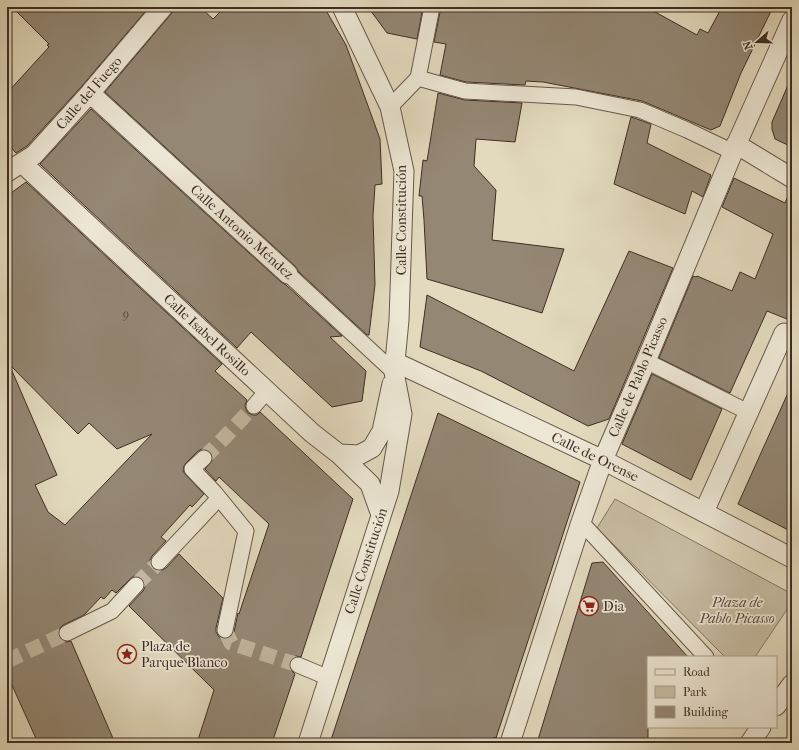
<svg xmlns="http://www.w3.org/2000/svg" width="799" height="750" font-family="'IM FELL French Canon',serif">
	<rect width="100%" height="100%" fill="#e3dabe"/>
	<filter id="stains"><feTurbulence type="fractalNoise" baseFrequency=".005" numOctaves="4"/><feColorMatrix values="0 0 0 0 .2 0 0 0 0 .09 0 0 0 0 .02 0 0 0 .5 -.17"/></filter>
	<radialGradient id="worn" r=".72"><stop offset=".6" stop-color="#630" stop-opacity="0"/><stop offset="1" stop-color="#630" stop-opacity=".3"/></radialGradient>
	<path fill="#c7bda4" stroke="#837564" d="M615 499 792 594V602L755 657H725L597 528Z"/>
	<path fill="#948774" stroke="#3f2d24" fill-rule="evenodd" d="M12 7H149L82 86 27 146 16 153 7 143V93L49 47 47 45 49 44Z
		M174 7H200L213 19 225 7H324L346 45 380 139 382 184 375 185 373 216 375 285 369 335H367L299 272 295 266 105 92 171 14 174 9Z
		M368 7H423L417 39 387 33Z
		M441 7H504L526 11V7H646L697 35 700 29 708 33 722 7H773L741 73 720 126 711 130 642 101 543 82 526 81 525 85 466 82 440 75 446 44 434 42Z
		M792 76V147L775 139 772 129V122Z
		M438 93 465 100 522 103 515 142 476 139 474 166 496 190 492 240 564 249 542 313 427 279 424 220 422 196H419L423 160 427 161Z
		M91 109 281 282 286 285 342 336 330 337 366 371 362 401 332 407 251 332 237 348 40 164Z
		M631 117 637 119 651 124 647 143 711 175 703 197 692 191 685 214 614 184Z
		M734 178 785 203 791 189H792V321L767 311 730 393 659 358 693 276 696 277 697 276 732 291 740 272 755 279 773 234 722 207Z
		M26 182 222 364 215 371 247 400 245 405 246 409 248 413 253 415H257L260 412 353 499 301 657 296 656 293 658 290 662 289 666 291 670 295 674 272 743H197L214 690 129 606 143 591 145 587 144 582 142 579 138 576H134L130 579 116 593 112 590 104 599 101 597 84 615 63 625 60 628 58 632 59 637 62 640 66 642 71 641 115 743H38L7 674V196ZM9 364 78 434 89 423 117 449 152 434 65 525 48 512 35 485 57 475ZM202 449 207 450 211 452 213 456 212 461 205 469 216 481 219 477 269 524 239 614 238 613 234 632 231 636 227 639H223L219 637 216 632V628L223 598 179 554 166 568 162 570 157 571 153 568 150 564V560L152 556 166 541 161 537 190 505 192 507 204 494 186 475 183 471 184 466 186 463 198 451Z
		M629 251 673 268 609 419 588 426 481 371 420 347 427 295 574 371Z
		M652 374 722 409 691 480 622 444Z
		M792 384V532L738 504Z
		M438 413 580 482 550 574 496 738 494 737 492 743H330Z
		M603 562 688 657H648V743H537L592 563Z"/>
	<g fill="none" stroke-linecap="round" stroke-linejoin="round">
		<path stroke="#c2b79f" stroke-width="15" stroke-dasharray="15 8" stroke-linecap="butt" d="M204 458 224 438 254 406
			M136 585 159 562
			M225 630 231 643 298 665
			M7 661 67 633"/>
		<defs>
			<path id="pedestrian" d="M418 78 465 91 576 97 640 110 687 130 733 152
				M390 107 418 78 432 7
				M288 274 394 372
				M646 361 748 412
				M254 406 267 391
				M204 458 192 469 215 493 246 531 225 630
				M581 522 706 657
				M159 562 219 498
				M67 633 112 611 136 585
				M298 665 329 678"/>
			<path id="minor" d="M90 93 288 274
				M736 144 792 178
				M22 163 312 433 339 454 370 484 381 515
				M7 172 34 155 90 93 163 7
				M395 362 603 460 792 558
				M339 454 359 455 372 448 382 431 392 384
				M704 512 784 333
				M776 706 792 684
				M308 743 389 491 402 414 394 372 399 320 404 171 390 107 342 7
				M510 743 581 522 603 460 646 361 733 152 792 20
				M750 743 761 727"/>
		</defs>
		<use href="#pedestrian" stroke="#68584a" stroke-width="17"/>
		<use href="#minor" stroke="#68584a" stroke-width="21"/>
		<use href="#pedestrian" stroke="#ede7d5" stroke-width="15"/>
		<use href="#minor" stroke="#ede7d5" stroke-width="19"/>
	</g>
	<defs>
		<symbol id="supermarket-ring" viewBox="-11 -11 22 22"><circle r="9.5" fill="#ede7d5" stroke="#8f2418" stroke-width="1.5"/><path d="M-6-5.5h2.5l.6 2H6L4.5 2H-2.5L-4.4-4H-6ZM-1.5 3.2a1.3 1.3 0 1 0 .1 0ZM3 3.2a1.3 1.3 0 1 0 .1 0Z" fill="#8f2418"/></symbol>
		<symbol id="sight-ring" viewBox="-11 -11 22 22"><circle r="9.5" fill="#ede7d5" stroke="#8f2418" stroke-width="1.5"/><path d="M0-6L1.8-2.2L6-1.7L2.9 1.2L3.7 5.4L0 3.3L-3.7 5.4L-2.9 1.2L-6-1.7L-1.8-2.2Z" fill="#8f2418"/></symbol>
	</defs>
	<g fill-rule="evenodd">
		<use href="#supermarket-ring" x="578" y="595" width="22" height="22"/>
		<use href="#sight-ring" x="116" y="643" width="22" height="22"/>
	</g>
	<g text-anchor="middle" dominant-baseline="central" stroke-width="3.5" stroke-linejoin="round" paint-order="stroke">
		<g font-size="12" fill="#544438">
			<text x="126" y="314">9</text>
		</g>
		<g font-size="14" fill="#3f2d24" stroke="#ede7d5">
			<text transform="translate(89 93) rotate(-49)">Calle del Fuego</text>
			<text transform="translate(401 220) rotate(-90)">Calle Constitución</text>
			<text transform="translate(242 232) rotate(42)">Calle Antonio Méndez</text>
			<text transform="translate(207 335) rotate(43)">Calle Isabel Rosillo</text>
			<text transform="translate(638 377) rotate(-67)">Calle de Pablo Picasso</text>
			<text transform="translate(595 457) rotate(26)">Calle de Orense</text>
			<text transform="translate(366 561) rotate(-72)">Calle Constitución</text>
		</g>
		<g font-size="14" font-style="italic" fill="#5a4a3e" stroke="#ede7d5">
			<text x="737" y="602">Plaza de<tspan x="737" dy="16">Pablo Picasso</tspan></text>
		</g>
		<g font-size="14" fill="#3f2d24" stroke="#ede7d5" text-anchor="start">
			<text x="603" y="606">Dia</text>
			<text x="141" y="646">Plaza de<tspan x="141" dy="16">Parque Blanco</tspan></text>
		</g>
	</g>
	<rect width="799" height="750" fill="none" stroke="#e3dabe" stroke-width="24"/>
	<rect x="8" y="8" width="783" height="734" fill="none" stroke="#3f2d24" stroke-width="2"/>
	<rect x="12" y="12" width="775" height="726" fill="none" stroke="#3f2d24"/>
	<rect x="647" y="656" width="130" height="72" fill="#ede7d5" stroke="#a79d8e"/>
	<rect x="655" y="669" width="20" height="6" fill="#ede7d5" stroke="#a79d8e"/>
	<text x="683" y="676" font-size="12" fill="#3f2d24">Road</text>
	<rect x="655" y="686" width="20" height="12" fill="#c7bda4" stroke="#a79d8e"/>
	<text x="683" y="696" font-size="12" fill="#3f2d24">Park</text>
	<rect x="655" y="706" width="20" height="12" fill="#948774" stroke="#a79d8e"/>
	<text x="683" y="716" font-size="12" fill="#3f2d24">Building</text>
	<g transform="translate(757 42) rotate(250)" stroke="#ede7d5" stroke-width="3" paint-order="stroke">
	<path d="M0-3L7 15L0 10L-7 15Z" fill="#3f2d24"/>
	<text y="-6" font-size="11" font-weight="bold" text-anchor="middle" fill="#3f2d24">N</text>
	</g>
	<rect width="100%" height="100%" filter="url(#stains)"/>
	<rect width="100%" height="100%" fill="url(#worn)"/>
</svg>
